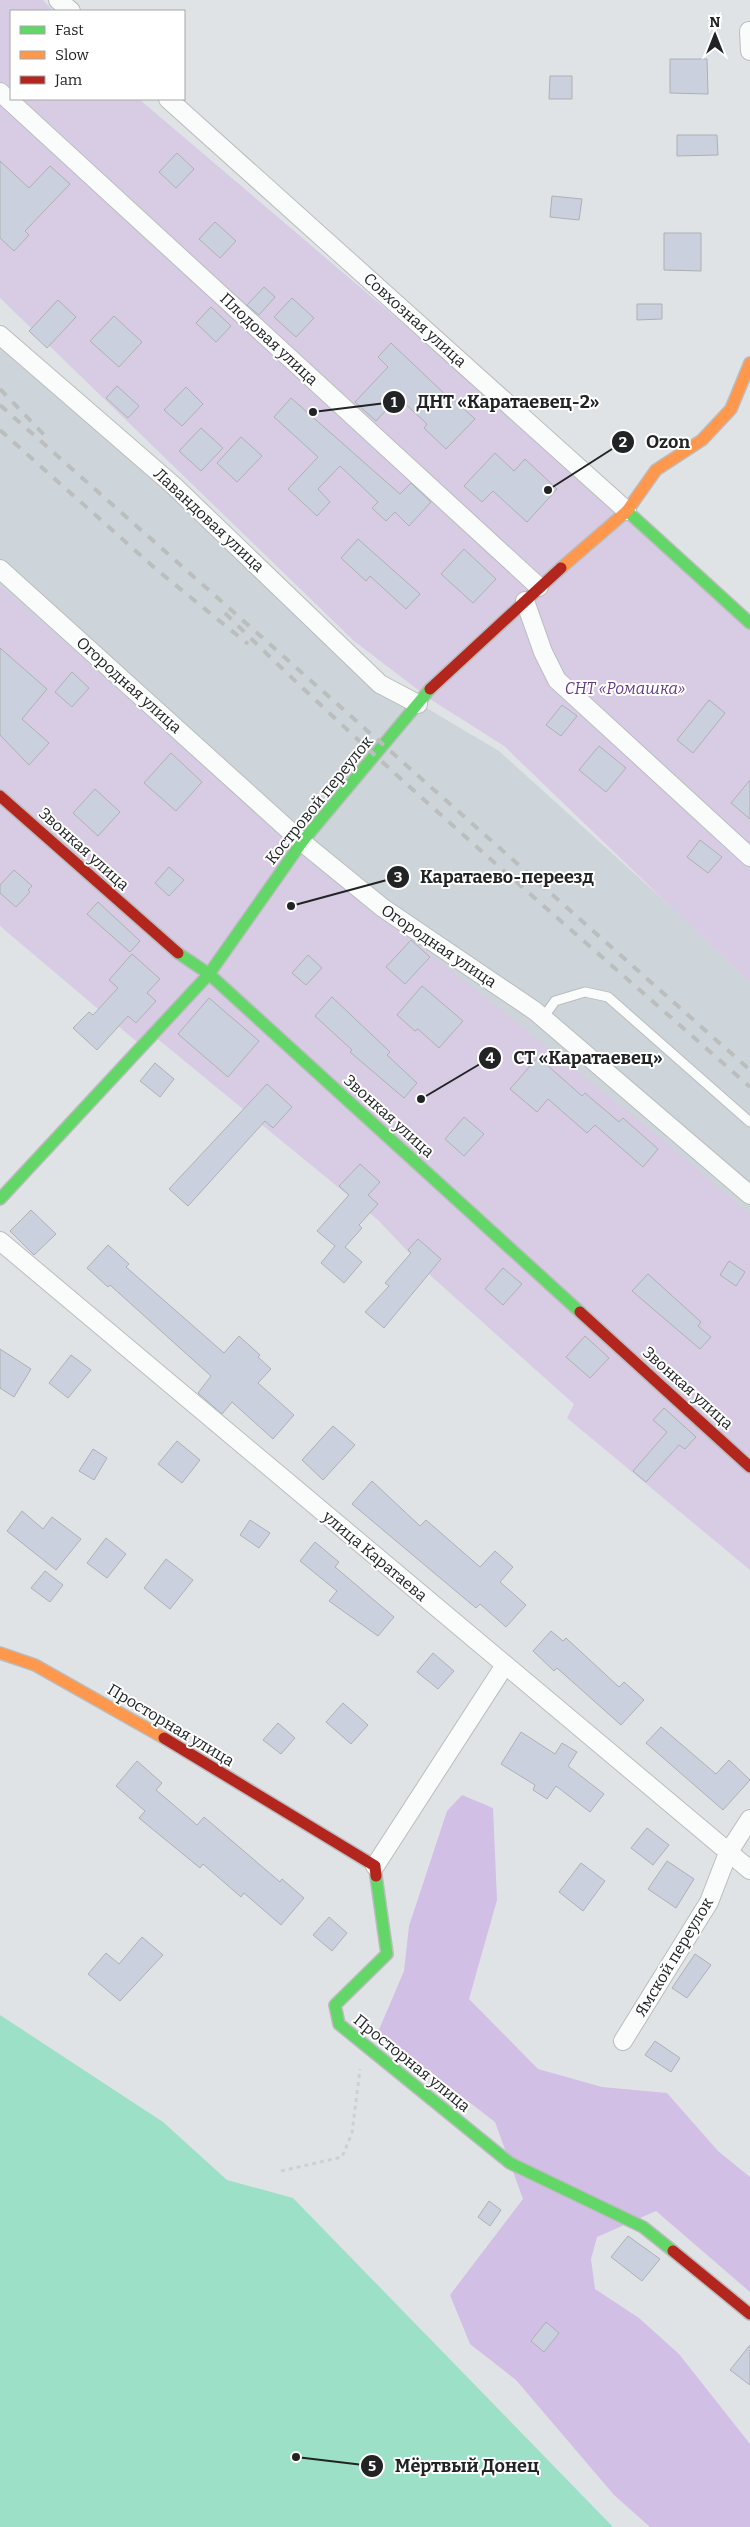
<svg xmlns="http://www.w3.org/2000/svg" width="750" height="2527" font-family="Bitter,serif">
	<rect width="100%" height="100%" fill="#e0e3e5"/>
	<path fill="#cdd5da" d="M0 331 393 688 499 751 750 978V1235L308 862 0 585Z"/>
	<path fill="#d7cce4" d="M0 0H43L53 11H11V99H139L642 527 750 628V983L504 746 430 699 354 641 0 298Z
		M0 585 289 840 677 1151 750 1215V1570L567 1418 574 1404 431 1276 378 1220 154 1036 143 1047 0 926Z"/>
	<path fill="#d1bfe6" d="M462 1795 493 1808 497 1900 469 1999 538 2069 602 2087 667 2093 718 2151 750 2177V2292L656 2211 597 2237 591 2259 595 2289 639 2318 679 2354 750 2444V2527H650L614 2495 516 2380 470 2344 450 2295 523 2199 495 2122 378 2032 404 1971 409 1926 447 1811Z"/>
	<path fill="#9be0c7" d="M0 2015 163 2122 227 2180 293 2198 613 2527H0Z"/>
	<path fill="#cbd0de" stroke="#aeb0b2" d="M670 59H707L708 94 670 93Z
		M550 76H572V99H549Z
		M677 135H717L718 155 677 156Z
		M177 153 194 169 176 188 159 172Z
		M0 161 29 188 50 166 70 184 25 231 29 235 14 251 0 238Z
		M552 196 582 199 579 220 550 217Z
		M215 222 236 241 220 258 199 239Z
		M664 233H701V271L664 270Z
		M264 287 275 297 259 315 247 305Z
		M292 298 314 318 296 337 274 317Z
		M58 300 76 317 47 348 29 331Z
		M637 304H662V319L637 320Z
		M211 307 231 326 216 342 196 323Z
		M114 316 142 342 119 367 90 341Z
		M391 343 450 399 452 398 475 419 446 449 424 428 427 424 398 397 376 421 355 402 388 367 378 357Z
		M117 386 139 406 128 418 106 398Z
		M186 387 203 404 182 426 164 410Z
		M291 398 400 494 411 483 431 502 409 526 395 512 386 521 372 508 378 502 340 466 318 489 330 502 317 516 288 489 318 457 274 417Z
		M201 428 223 448 201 471 179 451Z
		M241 437 262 456 237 482 217 463Z
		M495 453 514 471 525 459 557 489 527 522 493 491 482 502 464 486Z
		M358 539 420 594 406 609 370 576 366 581 341 558Z
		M464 549 496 579 473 603 441 574Z
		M0 648 47 689 22 719 49 743 29 765 0 735Z
		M72 672 89 688 72 707 55 692Z
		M709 700 725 713 693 753 677 740Z
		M562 705 577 716 561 736 546 725Z
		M599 746 626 768 606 792 579 770Z
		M171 753 202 782 176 811 144 783Z
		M750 780V819L731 803Z
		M95 789 120 812 98 836 73 813Z
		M700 840 722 857 708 873 687 857Z
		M169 867 184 880 169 896 155 883Z
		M14 870 32 886 28 890 30 892 16 907 0 893V885Z
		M98 902 140 941 130 952 87 914Z
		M411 940 430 957 405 984 386 967Z
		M132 954 160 979 147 993 156 1001 136 1023 128 1016 97 1050 73 1028 89 1012 93 1015 118 988 109 980Z
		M308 955 322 968 306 985 292 973Z
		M422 986 463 1021 439 1048 418 1029 415 1031 397 1015Z
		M332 997 390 1052 387 1055 417 1083 404 1098 350 1052 352 1050 315 1016Z
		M209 998 259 1041 228 1077 178 1034Z
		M538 1057 582 1096 585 1093 619 1122 623 1118 658 1149 643 1167 595 1125 587 1133 548 1099 537 1112 510 1089Z
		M155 1063 174 1079 160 1097 140 1081Z
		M267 1084 292 1107 273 1128 265 1121 188 1206 169 1189Z
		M464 1117 484 1134 464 1156 445 1139Z
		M360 1164 380 1182 368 1195 378 1204 359 1225 362 1228 345 1247 362 1262 344 1283 321 1263 335 1246 317 1231 349 1195 339 1186Z
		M31 1210 56 1234 34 1255 10 1231Z
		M418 1239 441 1259 384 1328 365 1312 389 1286 385 1283 411 1253 408 1250Z
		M108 1245 129 1264 126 1267 224 1353 239 1336 260 1355 258 1357 271 1369 258 1383 294 1415 273 1439 232 1402 222 1414 198 1393 211 1376 110 1285 108 1287 87 1268Z
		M729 1261 745 1272 736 1286 720 1275Z
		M503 1268 522 1284 503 1305 485 1289Z
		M648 1274 701 1322 698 1326 711 1337 700 1349 632 1291Z
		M585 1336 609 1358 590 1378 566 1357Z
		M0 1349 31 1369 14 1397 0 1388Z
		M71 1355 91 1370 68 1398 49 1383Z
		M664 1408 696 1437 685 1449 679 1445 646 1482 633 1471 667 1432 653 1420Z
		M333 1426 355 1445 323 1480 302 1460Z
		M177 1441 200 1460 182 1483 158 1464Z
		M93 1449 107 1458 94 1480 79 1471Z
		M372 1481 420 1526 426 1520 480 1567 495 1551 513 1567 500 1582 526 1605 506 1627 480 1604 476 1608 352 1504Z
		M22 1511 43 1529 52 1517 81 1539 56 1570 7 1531Z
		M250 1520 270 1533 259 1548 240 1535Z
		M106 1538 126 1554 107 1578 87 1563Z
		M315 1542 339 1562 335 1567 394 1617 378 1636 329 1601 337 1591 300 1561Z
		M166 1559 193 1580 170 1609 144 1588Z
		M45 1571 63 1585 50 1602 31 1588Z
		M551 1631 563 1641 566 1638 619 1687 624 1682 644 1700 621 1725 557 1668 554 1671 533 1651Z
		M433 1653 454 1671 438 1689 417 1672Z
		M343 1703 368 1725 351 1744 326 1722Z
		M278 1723 295 1738 281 1754 263 1740Z
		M661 1727 716 1774 729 1760 750 1780 723 1810 646 1743Z
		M521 1732 555 1754 562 1743 577 1752 568 1766 604 1794 590 1812 556 1786 547 1799 533 1790 535 1785 501 1764Z
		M137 1761 162 1783 156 1790 197 1825 204 1817 280 1882 282 1879 304 1898 281 1925 244 1893 241 1897 203 1864 200 1868 139 1818 145 1811 116 1786Z
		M647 1828 669 1845 653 1865 631 1848Z
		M667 1861 694 1879 676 1908 648 1889Z
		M581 1863 605 1881 583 1911 559 1892Z
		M329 1917 347 1933 332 1951 313 1935Z
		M142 1937 163 1955 120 2001 88 1974 106 1953 119 1964Z
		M695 1954 711 1965 687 1998 672 1988Z
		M655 2041 680 2058 671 2072 645 2055Z
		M489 2201 501 2210 490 2226 478 2217Z
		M628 2236 660 2259 642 2281 611 2257Z
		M546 2322 559 2333 544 2352 531 2341Z
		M750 2345V2385L730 2370Z"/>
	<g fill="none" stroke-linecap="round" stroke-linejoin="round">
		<defs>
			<path id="lane" d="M543 1018 555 1001 585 992 608 997 750 1122"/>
			<path id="street" d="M58 0 71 11
				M749 31 750 51
				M0 92 539 587
				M168 99 627 511
				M0 335 173 485 380 684 418 704
				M0 569 302 842 383 908 535 1011 750 1195
				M525 601 543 652 557 680 750 857
				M0 1241 750 1870
				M375 1866 505 1665
				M623 2041 709 1902 728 1853 750 1819"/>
			<path id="fast" d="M627 511 750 623
				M178 953 209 974 580 1312
				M0 1199 209 974 302 842 430 689
				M376 1876 387 1954 335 2005 339 2024 510 2163 643 2227 673 2251"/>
			<path id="slow" d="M561 568 627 511 656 470 702 440 731 409 750 363
				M0 1653 35 1665 164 1738"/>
			<path id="jam" d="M430 689 561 568
				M0 796 178 953
				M580 1312 750 1467
				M164 1738 375 1866 376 1876
				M673 2251 750 2314"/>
		</defs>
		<use href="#lane" stroke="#babcbd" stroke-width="11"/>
		<use href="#street" stroke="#babcbd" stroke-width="20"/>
		<use href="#fast" stroke="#babcbd" stroke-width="14"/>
		<use href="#slow" stroke="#babcbd" stroke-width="14"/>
		<use href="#jam" stroke="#babcbd" stroke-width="14"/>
		<path stroke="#cecfd0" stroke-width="3" stroke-dasharray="4 4" stroke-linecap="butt" d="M281 2171 342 2157 352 2133 360 2069"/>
		<use href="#lane" stroke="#fafbfb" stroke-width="9"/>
		<use href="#street" stroke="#fafbfb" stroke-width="18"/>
		<use href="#fast" stroke="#63d668" stroke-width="11"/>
		<use href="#slow" stroke="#ff974d" stroke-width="11"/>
		<use href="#jam" stroke="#b3261e" stroke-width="11"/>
		<path stroke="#bcbdbd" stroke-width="4" stroke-dasharray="9 9" stroke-linecap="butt" d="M0 389 47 438
			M0 405 750 1070
			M0 430 157 570 248 644
			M225 613C393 779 574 931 750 1087"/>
	</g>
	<g text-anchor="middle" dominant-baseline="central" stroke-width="4" stroke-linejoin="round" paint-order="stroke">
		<g font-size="16" fill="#212324" stroke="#fff">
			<text transform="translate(415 320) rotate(42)">Совхозная улица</text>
			<text transform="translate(269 339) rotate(43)">Плодовая улица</text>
			<text transform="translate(209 520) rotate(43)">Лавандовая улица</text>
			<text transform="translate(129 685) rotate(42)">Огородная улица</text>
			<text transform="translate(319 800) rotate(-51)">Костровой переулок</text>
			<text transform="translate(84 849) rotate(42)">Звонкая улица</text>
			<text transform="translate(439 946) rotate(34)">Огородная улица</text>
			<text transform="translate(389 1116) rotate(42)">Звонкая улица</text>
			<text transform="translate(688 1388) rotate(42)">Звонкая улица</text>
			<text transform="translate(375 1556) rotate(40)">улица Каратаева</text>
			<text transform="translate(171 1725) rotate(31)">Просторная улица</text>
			<text transform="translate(674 1957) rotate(-59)">Ямской переулок</text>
			<text transform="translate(412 2063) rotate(39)">Просторная улица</text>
		</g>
		<g font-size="16" font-style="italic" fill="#66388a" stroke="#fff">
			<text x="625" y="688">СНТ «Ромашка»</text>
		</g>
	</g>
	<path fill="none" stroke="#212324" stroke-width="2" d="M313 412L394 402M548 490L623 442M291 906L398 877M421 1099L490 1058M296 2457L372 2466"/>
	<g fill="#212324" stroke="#fff" stroke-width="2">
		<circle cx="313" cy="412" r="5"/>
		<circle cx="548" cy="490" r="5"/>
		<circle cx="291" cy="906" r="5"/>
		<circle cx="421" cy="1099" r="5"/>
		<circle cx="296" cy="2457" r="5"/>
		<circle cx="394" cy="402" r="12"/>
		<circle cx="623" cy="442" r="12"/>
		<circle cx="398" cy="877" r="12"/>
		<circle cx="490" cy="1058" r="12"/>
		<circle cx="372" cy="2466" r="12"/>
	</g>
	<g font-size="15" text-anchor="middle" font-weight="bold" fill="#fff">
		<text x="394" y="407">1</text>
		<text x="623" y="447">2</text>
		<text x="398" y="882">3</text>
		<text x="490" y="1063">4</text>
		<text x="372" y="2471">5</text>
	</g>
	<g font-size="18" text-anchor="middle" font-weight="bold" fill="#212324" stroke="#fff" stroke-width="4" stroke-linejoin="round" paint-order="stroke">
		<text x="508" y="408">ДНТ «Каратаевец-2»</text>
		<text x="668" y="448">Ozon</text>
		<text x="507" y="883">Каратаево-переезд</text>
		<text x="588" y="1064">СТ «Каратаевец»</text>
		<text x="467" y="2472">Мёртвый Донец</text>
	</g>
	<rect x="10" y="10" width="175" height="90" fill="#ffffff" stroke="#a6a7a7"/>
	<rect x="20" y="26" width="25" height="8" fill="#63d668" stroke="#a6a7a7"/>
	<text x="55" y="35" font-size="15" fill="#212324">Fast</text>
	<rect x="20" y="51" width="25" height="8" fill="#ff974d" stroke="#a6a7a7"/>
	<text x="55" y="60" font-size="15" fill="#212324">Slow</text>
	<rect x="20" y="76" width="25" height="8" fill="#b3261e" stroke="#a6a7a7"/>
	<text x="55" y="85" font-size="15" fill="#212324">Jam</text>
	<g transform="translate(715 35)" stroke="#ffffff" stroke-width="4" paint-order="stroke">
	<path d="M0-4L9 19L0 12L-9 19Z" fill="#212324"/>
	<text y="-8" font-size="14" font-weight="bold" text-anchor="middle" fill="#212324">N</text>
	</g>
</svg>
